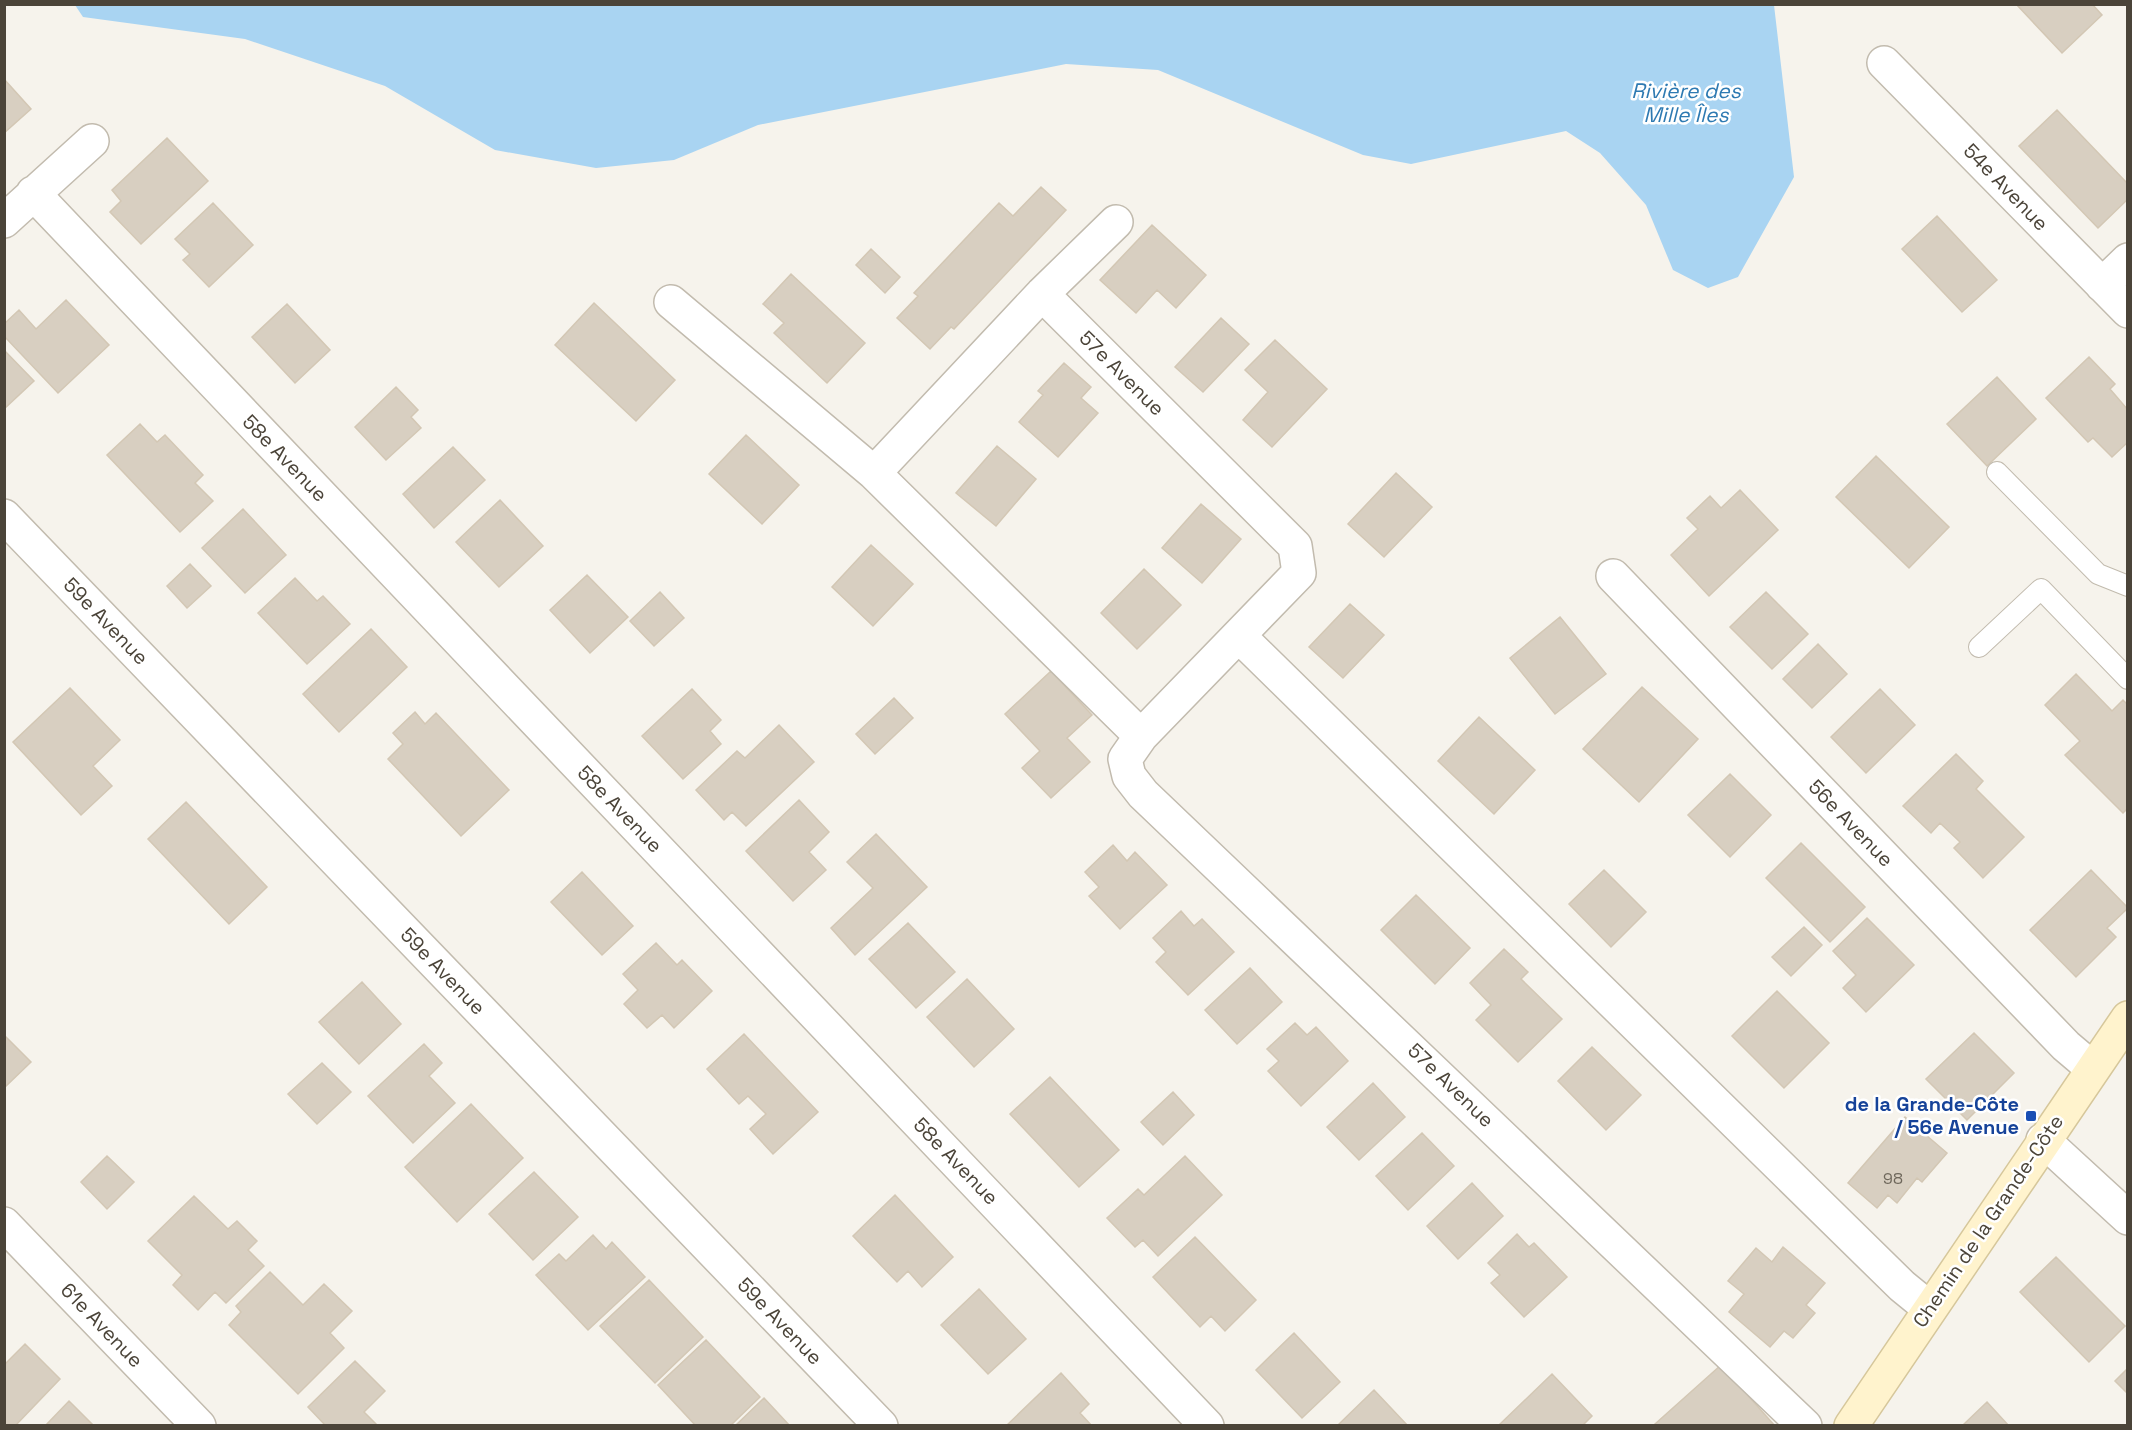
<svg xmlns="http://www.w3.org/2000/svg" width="2132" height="1430" font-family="'Space Grotesk',sans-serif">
	<rect width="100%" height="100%" fill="#f6f3ec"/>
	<path fill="#a9d4f2" d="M75 5H1774L1794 177 1738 277 1708 288 1673 270 1646 205 1600 153 1566 131 1411 164 1363 155 1158 70 1066 64 758 125 674 160 596 168 495 150 385 86 245 39 83 17Z"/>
	<path fill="#d8cfc1" stroke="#d3c7b4" stroke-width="1.5" d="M2016 4H2092L2102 15 2062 53Z
		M4 79 31 109 4 133Z
		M2057 110 2128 184V199L2098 228 2019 146Z
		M167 138 208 181 141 244 110 212 121 201 112 190Z
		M1041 187 1066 210 954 329 951 327 930 349 897 318 918 296 914 293 999 203 1013 216Z
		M213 203 253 245 209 287 183 260 190 254 175 239Z
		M1937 216 1997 280 1962 312 1902 249Z
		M1152 225 1206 275 1176 308 1157 290 1136 313 1100 280Z
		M871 249 900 277 885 293 856 265Z
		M791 274 865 343 827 383 774 333 784 323 763 304Z
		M66 300 109 345 58 393 4 336V324L19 310 36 329Z
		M594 303 675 380 636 421 555 345Z
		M287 304 330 350 295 383 252 337Z
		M1221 318 1249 344 1203 392 1175 367Z
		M1275 340 1327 389 1272 447 1243 420 1268 392 1245 370Z
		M4 350 34 381 4 409Z
		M2089 357 2115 384 2110 389 2128 410V442L2112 457 2093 438 2088 442 2046 398Z
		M1064 363 1091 387 1081 398 1098 413 1058 457 1019 422 1043 395 1038 391Z
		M1997 377 2036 419 1987 466 1947 424Z
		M396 387 418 410 411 417 421 428 386 460 355 427Z
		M140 424 157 442 165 435 203 475 195 483 213 501 180 532 107 455Z
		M746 435 799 485 762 524 709 474Z
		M997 446 1036 479 996 526 956 493Z
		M453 447 485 480 434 528 403 494Z
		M1876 456 1949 527 1909 568 1836 497Z
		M1396 473 1432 507 1384 557 1348 524Z
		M1740 490 1778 530 1709 596 1671 555 1698 529 1687 518 1710 496 1721 508Z
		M500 500 543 546 499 587 456 542Z
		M1201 504 1241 539 1202 583 1162 548Z
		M243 509 286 555 245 593 202 548Z
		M871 545 913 584 873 626 832 587Z
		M190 564 211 586 187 608 167 586Z
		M1144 569 1181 605 1137 649 1101 613Z
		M587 575 628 617 590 653 550 610Z
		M295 578 317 601 323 596 350 624 307 664 258 613Z
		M660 592 684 618 654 646 630 621Z
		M1766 592 1808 634 1772 669 1730 627Z
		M1350 604 1384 635 1343 678 1309 647Z
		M1560 617 1606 674 1555 714 1510 658Z
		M371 629 407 667 339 732 303 694Z
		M1818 644 1847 674 1812 708 1783 679Z
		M1051 671 1092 715 1067 738 1090 762 1051 798 1022 768 1040 751 1005 714Z
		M2076 674 2112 711 2123 700 2128 705V808L2123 813 2065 755 2080 741 2045 705Z
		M1642 687 1698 739 1639 802 1583 749Z
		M70 688 120 740 93 766 112 786 81 815 13 742Z
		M692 689 721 720 710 731 721 744 683 779 642 736Z
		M1880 689 1915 725 1866 773 1831 737Z
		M894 698 913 718 875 754 856 734Z
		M415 712 425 724 436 713 509 790 461 836 388 759 403 744 393 733Z
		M1479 717 1535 770 1494 814 1438 761Z
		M779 725 814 762 746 826 732 812 724 820 696 790 737 751 745 758Z
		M1956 754 1983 781 1976 789 2024 837 1983 878 1954 848 1960 842 1940 823 1931 833 1903 806Z
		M1730 774 1771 815 1730 857 1688 815Z
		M799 800 829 832 809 852 826 870 793 901 746 851Z
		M186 802 267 887 229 924 148 839Z
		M876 834 927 887 855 955 831 928 873 888 847 862Z
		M1801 843 1865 907 1830 942 1766 878Z
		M1113 845 1127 861 1135 852 1167 885 1120 929 1089 896 1099 887 1085 872Z
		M1604 870 1646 912 1611 947 1569 904Z
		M2091 870 2128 908 2107 928 2116 937 2076 977 2030 930Z
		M582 872 633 926 602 955 551 902Z
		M1416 895 1470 948 1435 984 1381 930Z
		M1181 911 1194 926 1202 919 1234 952 1188 995 1156 962 1166 952 1153 938Z
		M1867 918 1914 965 1866 1012 1843 988 1856 975 1833 951Z
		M908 923 955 972 916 1008 869 959Z
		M1804 927 1822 945 1791 976 1772 957Z
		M656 943 677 965 682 960 712 991 674 1028 662 1015 647 1028 624 1004 638 990 623 974Z
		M1504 949 1528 972 1521 979 1562 1019 1518 1062 1476 1020 1491 1005 1470 983Z
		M1250 968 1282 1002 1237 1044 1205 1010Z
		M967 979 1014 1029 974 1067 927 1017Z
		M362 982 401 1024 359 1064 319 1022Z
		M1777 991 1829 1043 1784 1088 1732 1036Z
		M1295 1023 1307 1035 1316 1027 1348 1061 1301 1106 1268 1071 1279 1061 1267 1049Z
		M1974 1033 2014 1073 1967 1120 1926 1079Z
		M744 1034 818 1112 773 1154 750 1129 766 1114 748 1096 739 1104 707 1069Z
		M4 1035 31 1062 4 1088Z
		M424 1044 442 1063 429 1076 455 1103 413 1143 368 1096Z
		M1592 1047 1641 1095 1606 1130 1558 1081Z
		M322 1063 351 1092 317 1124 288 1094Z
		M1050 1077 1119 1150 1079 1187 1010 1114Z
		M1373 1083 1405 1117 1359 1160 1327 1127Z
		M1173 1092 1194 1115 1163 1145 1141 1122Z
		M471 1104 523 1158 457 1222 405 1167Z
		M1905 1117 1947 1153 1922 1182 1917 1178 1897 1203 1888 1195 1877 1208 1848 1183Z
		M1422 1133 1454 1166 1408 1210 1376 1176Z
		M107 1156 134 1182 107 1209 81 1182Z
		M1185 1156 1222 1195 1158 1256 1143 1240 1135 1247 1107 1218 1138 1189 1144 1195Z
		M534 1172 578 1217 533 1260 489 1214Z
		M1472 1183 1503 1216 1458 1259 1427 1226Z
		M895 1195 953 1257 922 1287 908 1271 897 1282 853 1236Z
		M194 1196 228 1229 237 1221 257 1241 248 1250 264 1266 226 1303 215 1292 198 1310 173 1285 182 1275 148 1241Z
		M1517 1234 1529 1247 1534 1243 1567 1277 1524 1317 1491 1283 1500 1275 1488 1263Z
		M593 1235 606 1249 612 1242 645 1277 588 1330 536 1275 559 1254 566 1261Z
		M1195 1237 1256 1300 1225 1331 1211 1316 1200 1327 1153 1277Z
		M1783 1247 1825 1283 1806 1305 1815 1313 1793 1338 1784 1331 1770 1347 1729 1312 1744 1294 1728 1281 1756 1248 1772 1262Z
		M2056 1257 2125 1326 2089 1362 2020 1292Z
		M270 1272 303 1305 324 1284 352 1311 330 1333 344 1348 298 1394 229 1325 241 1312 236 1306Z
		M649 1280 703 1337 655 1383 600 1326Z
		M979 1289 1026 1339 988 1374 941 1325Z
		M1294 1333 1340 1382 1302 1418 1256 1370Z
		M706 1340 760 1397 730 1426H696L658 1385Z
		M25 1344 60 1379 15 1426H4V1365Z
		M355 1361 385 1391 364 1412 378 1426H326L308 1407Z
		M1721 1365 1775 1426H1657L1655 1424Z
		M2128 1368V1394L2115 1381Z
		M1061 1373 1089 1404 1080 1413 1092 1426H1006Z
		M1552 1374 1592 1416 1582 1426H1498Z
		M1374 1390 1408 1426H1337Z
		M764 1398 790 1426H735Z
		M69 1401 94 1426H45Z
		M1987 1402 2009 1426H1962Z"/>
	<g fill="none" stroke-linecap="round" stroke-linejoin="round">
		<defs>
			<path id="lane" d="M1997 472 2098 574 2128 586
				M1979 647 2041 589 2128 679"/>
			<path id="street" d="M1884 63 2128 311
				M33 193 1207 1426
				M4 221 92 141
				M2102 285 2128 260
				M671 302 874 473 1141 736 1299 573 1295 546 1042 294
				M874 473 1042 294 1116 222
				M4 516 881 1426
				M1613 576 2066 1046 2092 1068
				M1239 636 1902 1286 1929 1308
				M1141 736 1125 759 1129 776 1143 794 1805 1426
				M2043 1140 2128 1218
				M4 1224 199 1426"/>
			<path id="secondary" d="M1851 1426 2128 1018"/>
		</defs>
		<use href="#lane" stroke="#c2bbae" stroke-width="22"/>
		<use href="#street" stroke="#c2bbae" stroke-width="36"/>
		<use href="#secondary" stroke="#d6c79b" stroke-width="36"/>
		<use href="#lane" stroke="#fff" stroke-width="20"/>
		<use href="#street" stroke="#fff" stroke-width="33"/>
		<use href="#secondary" stroke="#fff3cd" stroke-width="33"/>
	</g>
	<rect fill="#1a4fb4" stroke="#fff" stroke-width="2" x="2025" y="1110" width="12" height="12" rx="3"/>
	<g text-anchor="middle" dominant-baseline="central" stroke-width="5" stroke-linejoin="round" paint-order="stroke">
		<g font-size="16" fill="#6e675b">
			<text x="1893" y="1178">98</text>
		</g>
		<g font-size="20" fill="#4b4439" stroke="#fff">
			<text transform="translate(2006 187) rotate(46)">54e Avenue</text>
			<text transform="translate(1122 373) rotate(45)">57e Avenue</text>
			<text transform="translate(285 458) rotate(46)">58e Avenue</text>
			<text transform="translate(106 621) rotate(46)">59e Avenue</text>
			<text transform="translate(620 809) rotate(46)">58e Avenue</text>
			<text transform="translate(1851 823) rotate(46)">56e Avenue</text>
			<text transform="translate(443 971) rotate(46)">59e Avenue</text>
			<text transform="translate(1451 1085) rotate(44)">57e Avenue</text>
			<text transform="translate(956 1161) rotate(46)">58e Avenue</text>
			<text transform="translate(1988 1221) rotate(-56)">Chemin de la Grande-Côte</text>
			<text transform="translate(780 1321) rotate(46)">59e Avenue</text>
			<text transform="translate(102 1325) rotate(46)">61e Avenue</text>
		</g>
		<g font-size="20" font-weight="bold" fill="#164399" stroke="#fff" text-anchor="end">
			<text x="2019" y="1104">de la Grande-Côte<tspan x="2019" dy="23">/ 56e Avenue</tspan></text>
		</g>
		<g font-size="21" font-style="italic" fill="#2e7ab2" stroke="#fff">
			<text x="1686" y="90">Rivière des<tspan x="1686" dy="24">Mille Îles</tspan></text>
		</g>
	</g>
	<rect width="2132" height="1430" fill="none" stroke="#4b4439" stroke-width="12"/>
</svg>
